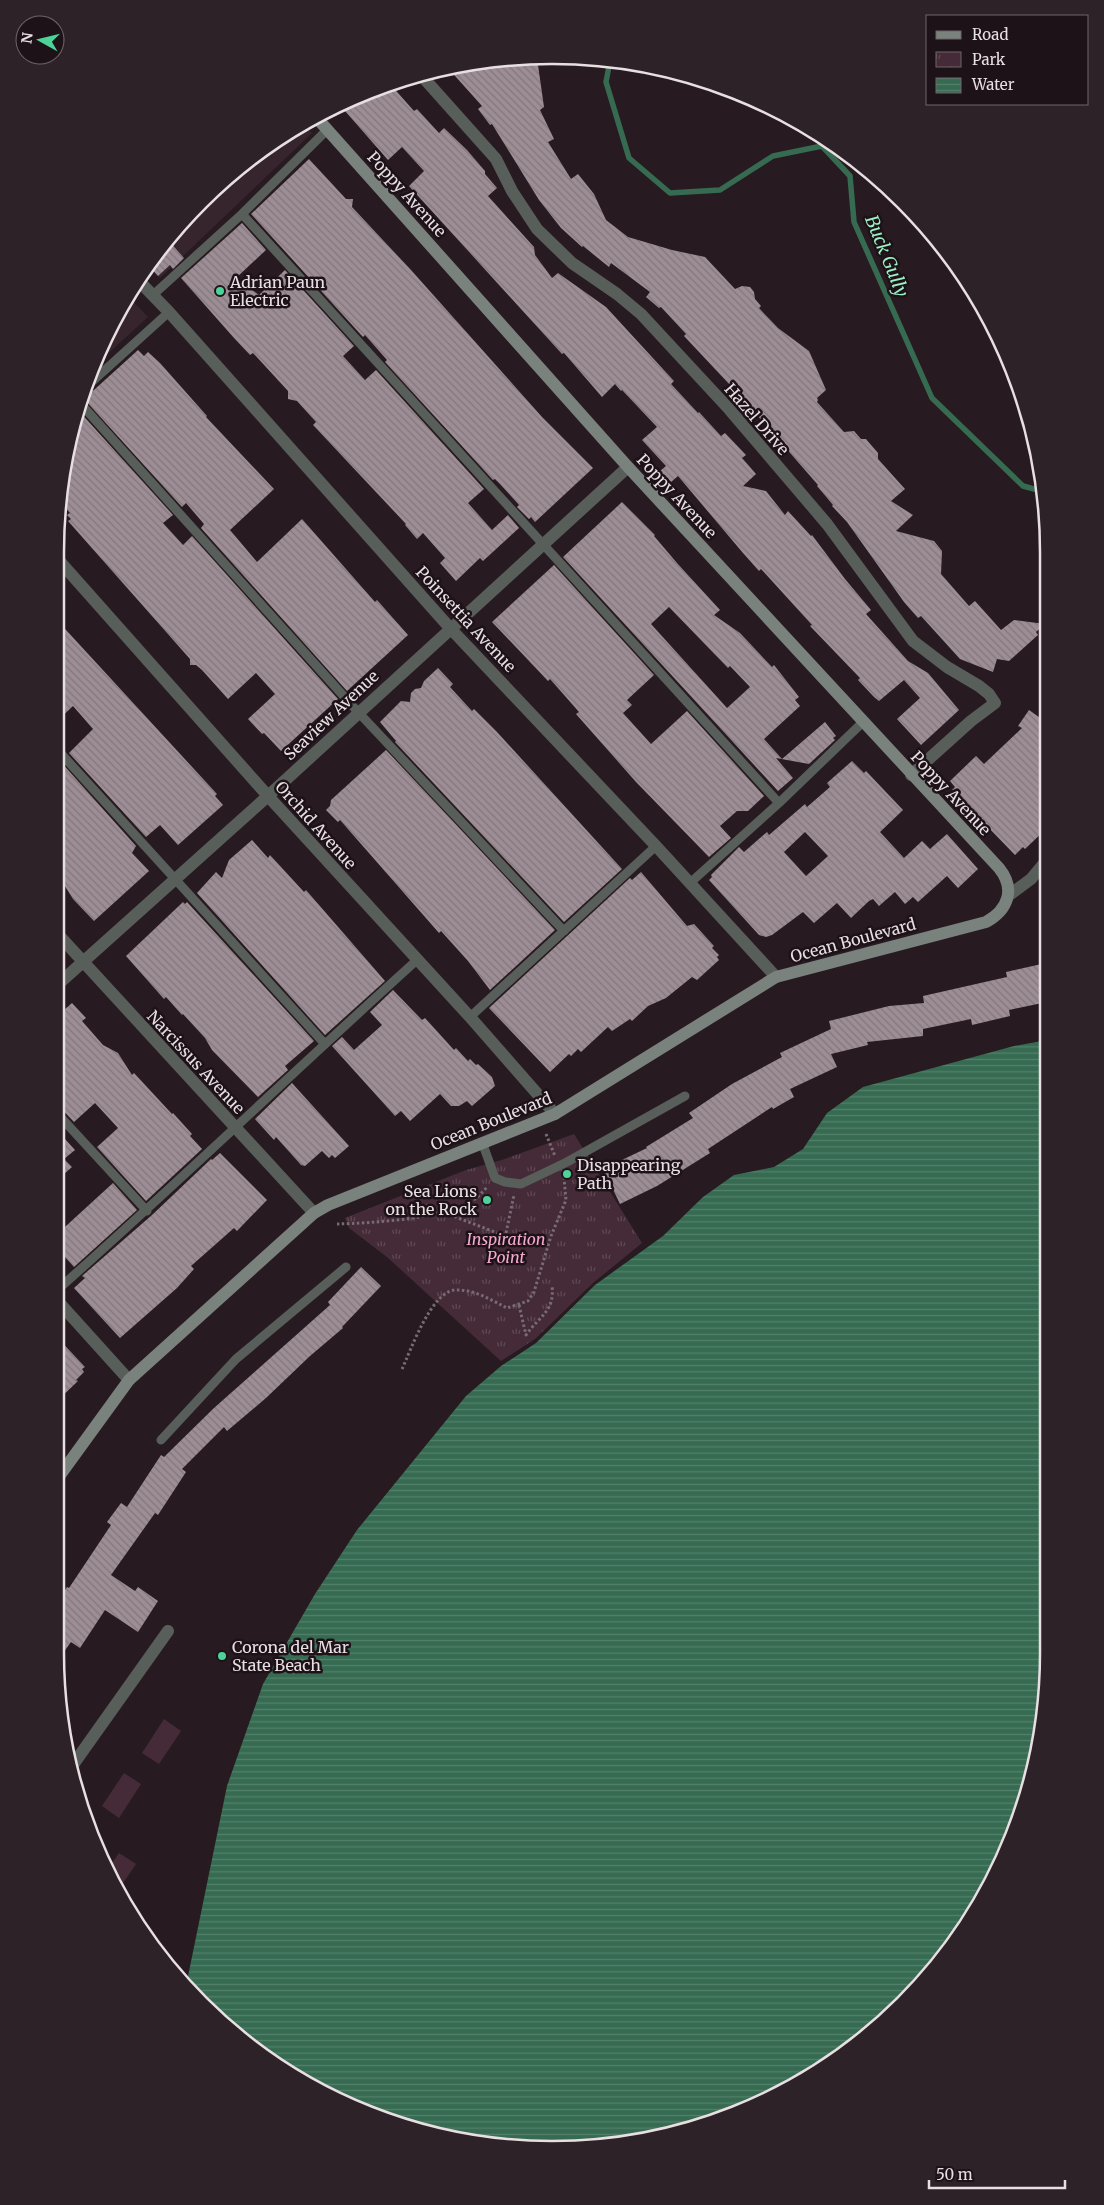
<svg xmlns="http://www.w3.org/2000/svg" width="1104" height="2205" font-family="Merriweather,serif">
	<defs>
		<pattern id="park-tufts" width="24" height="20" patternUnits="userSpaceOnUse" patternTransform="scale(1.25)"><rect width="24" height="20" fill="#452b38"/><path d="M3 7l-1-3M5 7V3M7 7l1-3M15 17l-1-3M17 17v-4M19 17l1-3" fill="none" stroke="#604955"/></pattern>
		<pattern id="water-rules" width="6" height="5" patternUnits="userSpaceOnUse" patternTransform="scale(1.25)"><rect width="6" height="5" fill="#366b52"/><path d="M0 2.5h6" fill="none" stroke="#53806b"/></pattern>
		<pattern id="building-back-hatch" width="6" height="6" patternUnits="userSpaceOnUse" patternTransform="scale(1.25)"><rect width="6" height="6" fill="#9d8d94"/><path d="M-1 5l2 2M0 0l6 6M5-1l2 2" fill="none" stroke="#83777c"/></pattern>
	</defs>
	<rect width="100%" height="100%" fill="#271b21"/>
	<path fill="#36252d" d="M303 124 312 133 160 278 148 265 201 200 276 139Z
		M128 296 148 317 91 369 93 362Z"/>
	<path fill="url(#park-tufts)" d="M574 1134 642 1243 593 1283 535 1339 501 1361 387 1257 349 1228 345 1218 466 1170 502 1160Z"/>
	<path fill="#452b38" d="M164 1719 181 1731 159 1764 142 1753Z
		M124 1773 141 1784 119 1818 102 1806Z
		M119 1853 136 1864 117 1892 107 1870Z"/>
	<path fill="url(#water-rules)" d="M1047 1040 1049 1653 1039 1750 1011 1843 965 1929 925 1981 855 2047 772 2099 681 2133 617 2146 520 2149 455 2140 362 2112 276 2066 224 2026 186 1986 227 1786 263 1684 315 1594 357 1530 466 1396 501 1366 536 1343 595 1285 663 1236 703 1197 734 1175 774 1167 803 1149 827 1113 863 1087 1014 1046Z"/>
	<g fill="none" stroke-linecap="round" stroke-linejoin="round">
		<path stroke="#366b52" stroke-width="5.5" d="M610 61 606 82 629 158 670 193 720 190 773 156 822 146 850 176 854 222 932 398 1023 486 1045 492"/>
	</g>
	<path fill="url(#building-back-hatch)" fill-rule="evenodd" d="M531 57 538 65 544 107 540 110 554 139 548 142 571 179 578 174 594 194 606 220 628 237 672 250 705 257 735 289 742 286 750 287 754 292 755 299 761 306 759 308 778 328 809 351 826 390 817 398 818 400 817 402 844 432 854 431 861 439H866L878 453V459L905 489 891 501 913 515 896 531 934 541 942 551 941 574 969 606 975 601 1001 630 1014 620 1045 624 1036 632 1038 635 1009 661 997 659 993 672 960 659 921 616 918 618 904 602 847 522 832 506 833 505 817 486 818 485 750 407 748 409 728 387 730 385 684 336 686 334 661 307 659 308 646 297 650 292 611 263 609 267 583 246 582 247 561 228 539 200 492 124 490 125 478 109 482 106 447 67Z
		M390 84 414 111 417 109 439 133 444 128 467 150 485 171V174L497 188 488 196 534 247 535 255 552 278 558 273 606 307 674 381 671 384 698 413 699 412 721 436 725 433 746 455 742 458 756 474 743 486 766 491 785 515 788 511 811 536 812 535 845 579 871 610 866 614 908 661 928 673 959 710 921 745 897 719 920 698 904 680 879 701 874 697 858 680 860 678 810 626 812 625 761 569 759 571 743 553 678 476 670 483 660 471 666 466 642 440 657 427 622 390 621 391 615 384 602 397 564 353 562 354 409 186 424 171 402 147 388 160 345 111 366 92Z
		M309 159 346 199H353L352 207 411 270 542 417 593 468 535 522 531 517 529 519 517 507 519 505 500 484 495 479 493 480 385 362 387 360 365 335 363 337 251 214Z
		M242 223 266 250 236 278 259 295 285 270 354 346 343 356 365 380 376 370 484 489 468 503 492 530 508 515 519 528 483 561 480 558 456 581 440 563 445 558 423 533 417 539 405 525 406 524 313 425 316 422 297 401 288 399V391L253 353 250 355 234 338 181 278Z
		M168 240 184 258 173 269 170 265 158 276 148 265Z
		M138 350 144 356 148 352 160 363 207 416 206 417 274 489 230 530 257 562 302 519 375 602 377 600 408 635 347 691 201 528 204 524 186 503 182 507 84 399Z
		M78 410 173 515 163 523 183 545 192 536 338 699 281 751 264 733 262 734 248 719 275 694 256 673 228 699 202 670 196 665H190V659L68 521 71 519 67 515 70 513 60 502 65 455Z
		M622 502 655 535 654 536 677 563 720 610 714 615 740 633 772 667 774 665 799 697 795 700 800 706 764 739 782 759 825 722 836 736 833 738 835 740 809 764 776 758 793 778 778 791 563 557ZM669 607 728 668 730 666 750 687 727 708 651 624Z
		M554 565 654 675 627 700 632 705 623 713 651 744 687 711 764 796 748 811H737L720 826 731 838 709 857 636 782 576 714 579 712 550 679 548 681 492 622Z
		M55 618 217 794 215 796 223 805 178 845 160 825 146 837 69 753 93 729 73 706 55 723Z
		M438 668 453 684 450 687 472 711 474 709 497 732 622 869 564 922 395 742 396 741 380 722 401 701 410 702 411 693 415 689 421 688 424 681Z
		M1029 710 1046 722V829L1025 849 1023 847 1015 855 952 790 955 787 950 781 976 756 984 764 1022 728 1018 726Z
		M386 750 555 930 490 990 468 961 441 931 439 933 340 820 338 822 326 810 330 806 331 800Z
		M60 761 136 846 132 853 149 871 94 921 73 899 63 883 55 891V765Z
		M852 761 864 773 866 771 903 810 880 832 904 858 922 841 930 849 947 834 978 869 958 888 947 876 918 902 913 897 905 904 895 892 879 906 873 899 869 901 851 918 837 903 814 923 803 912 772 935 766 937 759 935 709 880 712 877 711 875 739 847 744 852 767 832 769 835 805 804 807 807 830 787 827 783ZM805 832 828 856 806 876 784 852Z
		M252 840 268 858 270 855 304 892 306 890 385 981 325 1035 197 893 216 872 222 878 229 860Z
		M641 872 687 926 694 924 714 946 712 948 719 955 717 957 719 960 697 980 692 977 666 998 648 1006 632 1021 630 1019 612 1031 608 1027 581 1052 578 1049 571 1056 569 1054 550 1072 489 1008 630 878 632 880Z
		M183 902 185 904 187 902 314 1041 285 1066 288 1070 258 1097 212 1050 205 1038 183 1014 182 1015 166 997 164 999 126 956Z
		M1046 963 1047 1002 1009 1010 1010 1016 972 1025 971 1019 923 1029V1036L867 1042 868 1045 831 1054 837 1067 790 1089 794 1097 773 1109 772 1107 708 1149 710 1153 657 1186 620 1204 603 1169 647 1148 646 1147 693 1118 689 1113 732 1084 782 1057 780 1053 831 1029 829 1021 889 1006 924 1003 923 996 1007 977 1006 972Z
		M393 990 422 1020 425 1018 454 1050 456 1048 468 1061 470 1059 476 1065 478 1064 492 1077 495 1086 472 1106 467 1101 459 1106H451L440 1094 410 1121 401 1111 395 1116 332 1046 342 1037 354 1050 382 1025 370 1012Z
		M72 1003 86 1018 82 1021 103 1045 118 1053 132 1075 134 1073 172 1114 173 1113 192 1134 190 1136 202 1149 146 1201 97 1147 118 1128 95 1103 74 1122 55 1102V1018Z
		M292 1083 349 1146 335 1158 332 1155 329 1158 322 1151 305 1166 301 1165 276 1137 274 1140 255 1119Z
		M55 1128 75 1150 64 1159 72 1167 55 1182Z
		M220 1153 267 1200 237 1231 234 1228 191 1266 194 1269 177 1288 120 1338 74 1288 85 1278 82 1276 152 1215 211 1159 212 1160Z
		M113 1183 137 1210 74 1267 55 1246V1236Z
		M361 1267 381 1286 342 1327 343 1328 310 1356 266 1398 227 1431 224 1427 182 1469 186 1472 158 1515 155 1513 111 1575 135 1591 138 1587 158 1601 138 1632 105 1610 80 1648 71 1642 56 1663 55 1605 67 1587 69 1588 111 1525 107 1522 121 1503 127 1507 161 1455 164 1457 214 1408 330 1305 328 1302Z
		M55 1335 85 1367 82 1369 84 1372 76 1380 78 1381 55 1403Z"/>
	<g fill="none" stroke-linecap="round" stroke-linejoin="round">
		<path stroke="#776c71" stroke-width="3" stroke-dasharray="2.5 2.5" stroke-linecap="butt" d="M546 1134 555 1156
			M445 1213 500 1234 506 1233 514 1195
			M337 1224C373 1223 435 1219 467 1204 475 1200 481 1194 487 1187
			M519 1305 526 1335C540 1315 555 1312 552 1285
			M402 1369C411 1350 431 1292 455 1290 474 1289 491 1300 507 1308L528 1301 534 1292 551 1236 566 1200 564 1178"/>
		<path stroke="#585f5b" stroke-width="9" d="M242 214 779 803
			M153 295 242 214 327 130
			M85 388 169 312
			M80 403 358 712 564 931
			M55 747 324 1043
			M690 883 779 803 863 722
			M470 1017 656 846
			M55 1111 147 1211
			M482 1142 495 1178 505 1182 521 1184 567 1162 685 1096
			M55 1292C178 1183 295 1070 417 960
			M161 1440 236 1359 346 1267"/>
		<path stroke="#585f5b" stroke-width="12" d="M421 75 496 159 512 191 537 229 572 263 617 294 641 314 729 409 827 524 913 641 947 667 979 686 989 694 995 703 971 721 911 775
			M137 279 169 312 450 628 656 846 776 977
			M55 556 268 796 470 1017 555 1114
			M1008 896 1031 879 1046 861
			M55 931 314 1213
			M55 987 268 796 628 467
			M55 1298 129 1380
			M70 1769 168 1631"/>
		<path stroke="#79827d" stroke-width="12" d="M55 1482 129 1380 314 1213 328 1205 555 1114 776 977 986 922C1008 910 1016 889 999 868L628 467 316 117"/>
	</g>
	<g fill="#4dd39a" stroke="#1d1218" stroke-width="2">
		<circle cx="220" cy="291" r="5"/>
		<circle cx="567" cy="1174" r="5"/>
		<circle cx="487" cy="1200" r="5"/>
		<circle cx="222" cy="1656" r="5"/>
	</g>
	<g text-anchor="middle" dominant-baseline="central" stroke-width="5" stroke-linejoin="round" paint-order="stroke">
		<g font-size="16" fill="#e8dfe3" stroke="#1d1218">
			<text transform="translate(407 194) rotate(48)">Poppy Avenue</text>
			<text transform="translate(757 419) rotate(49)">Hazel Drive</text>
			<text transform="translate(677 496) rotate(47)">Poppy Avenue</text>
			<text transform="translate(466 619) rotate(47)">Poinsettia Avenue</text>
			<text transform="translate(331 715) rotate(-43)">Seaview Avenue</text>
			<text transform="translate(951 793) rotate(47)">Poppy Avenue</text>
			<text transform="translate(316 825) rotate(48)">Orchid Avenue</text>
			<text transform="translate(853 940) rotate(-15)">Ocean Boulevard</text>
			<text transform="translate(196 1062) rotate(47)">Narcissus Avenue</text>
			<text transform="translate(491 1121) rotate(-22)">Ocean Boulevard</text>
		</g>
		<g font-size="16" fill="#e8dfe3" stroke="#1d1218" text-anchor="start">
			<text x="230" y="282">Adrian Paun<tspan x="230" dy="18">Electric</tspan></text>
			<text x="577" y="1165">Disappearing<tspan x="577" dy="18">Path</tspan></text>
			<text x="477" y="1191" text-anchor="end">Sea Lions<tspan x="477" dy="18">on the Rock</tspan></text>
			<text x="232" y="1647">Corona del Mar<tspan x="232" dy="18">State Beach</tspan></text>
		</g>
		<g font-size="16" font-style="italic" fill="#f7aad0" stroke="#1d1218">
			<text x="506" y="1239">Inspiration<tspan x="506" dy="18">Point</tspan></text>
		</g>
		<g font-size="18" font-style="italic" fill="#9cf1c6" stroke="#1d1218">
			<text transform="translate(887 256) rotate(68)">Buck Gully</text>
		</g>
	</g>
	<path d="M0 0H1104V2205H0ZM552 64H552A488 488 0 0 1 1040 552V1653A488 488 0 0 1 552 2141H552A488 488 0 0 1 64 1653V552A488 488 0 0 1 552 64Z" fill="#2d2228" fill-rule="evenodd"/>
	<path fill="none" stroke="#e8dfe3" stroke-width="2.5" d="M552 64H552A488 488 0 0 1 1040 552V1653A488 488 0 0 1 552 2141H552A488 488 0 0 1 64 1653V552A488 488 0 0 1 552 64Z"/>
	<rect x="926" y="15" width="162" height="90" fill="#1d1218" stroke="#6e6469"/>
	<rect x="936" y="31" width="25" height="8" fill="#79827d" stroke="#6e6469"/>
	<text x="972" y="40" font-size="15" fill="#e8dfe3">Road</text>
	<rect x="936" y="52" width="25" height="15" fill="url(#park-tufts)" stroke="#6e6469"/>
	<text x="972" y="65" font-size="15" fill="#e8dfe3">Park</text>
	<rect x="936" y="78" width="25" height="15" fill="url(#water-rules)" stroke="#6e6469"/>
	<text x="972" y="90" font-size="15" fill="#e8dfe3">Water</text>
	<g transform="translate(40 40) rotate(278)"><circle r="24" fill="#1d1218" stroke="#6e6469"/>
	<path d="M0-4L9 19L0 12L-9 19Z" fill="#4dd39a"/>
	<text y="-8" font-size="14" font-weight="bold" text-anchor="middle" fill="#e8dfe3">N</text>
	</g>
	<path d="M929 2180v8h136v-8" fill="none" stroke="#e8dfe3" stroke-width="2.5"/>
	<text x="936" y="2180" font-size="15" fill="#e8dfe3" stroke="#1d1218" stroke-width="4" paint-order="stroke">50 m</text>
</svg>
